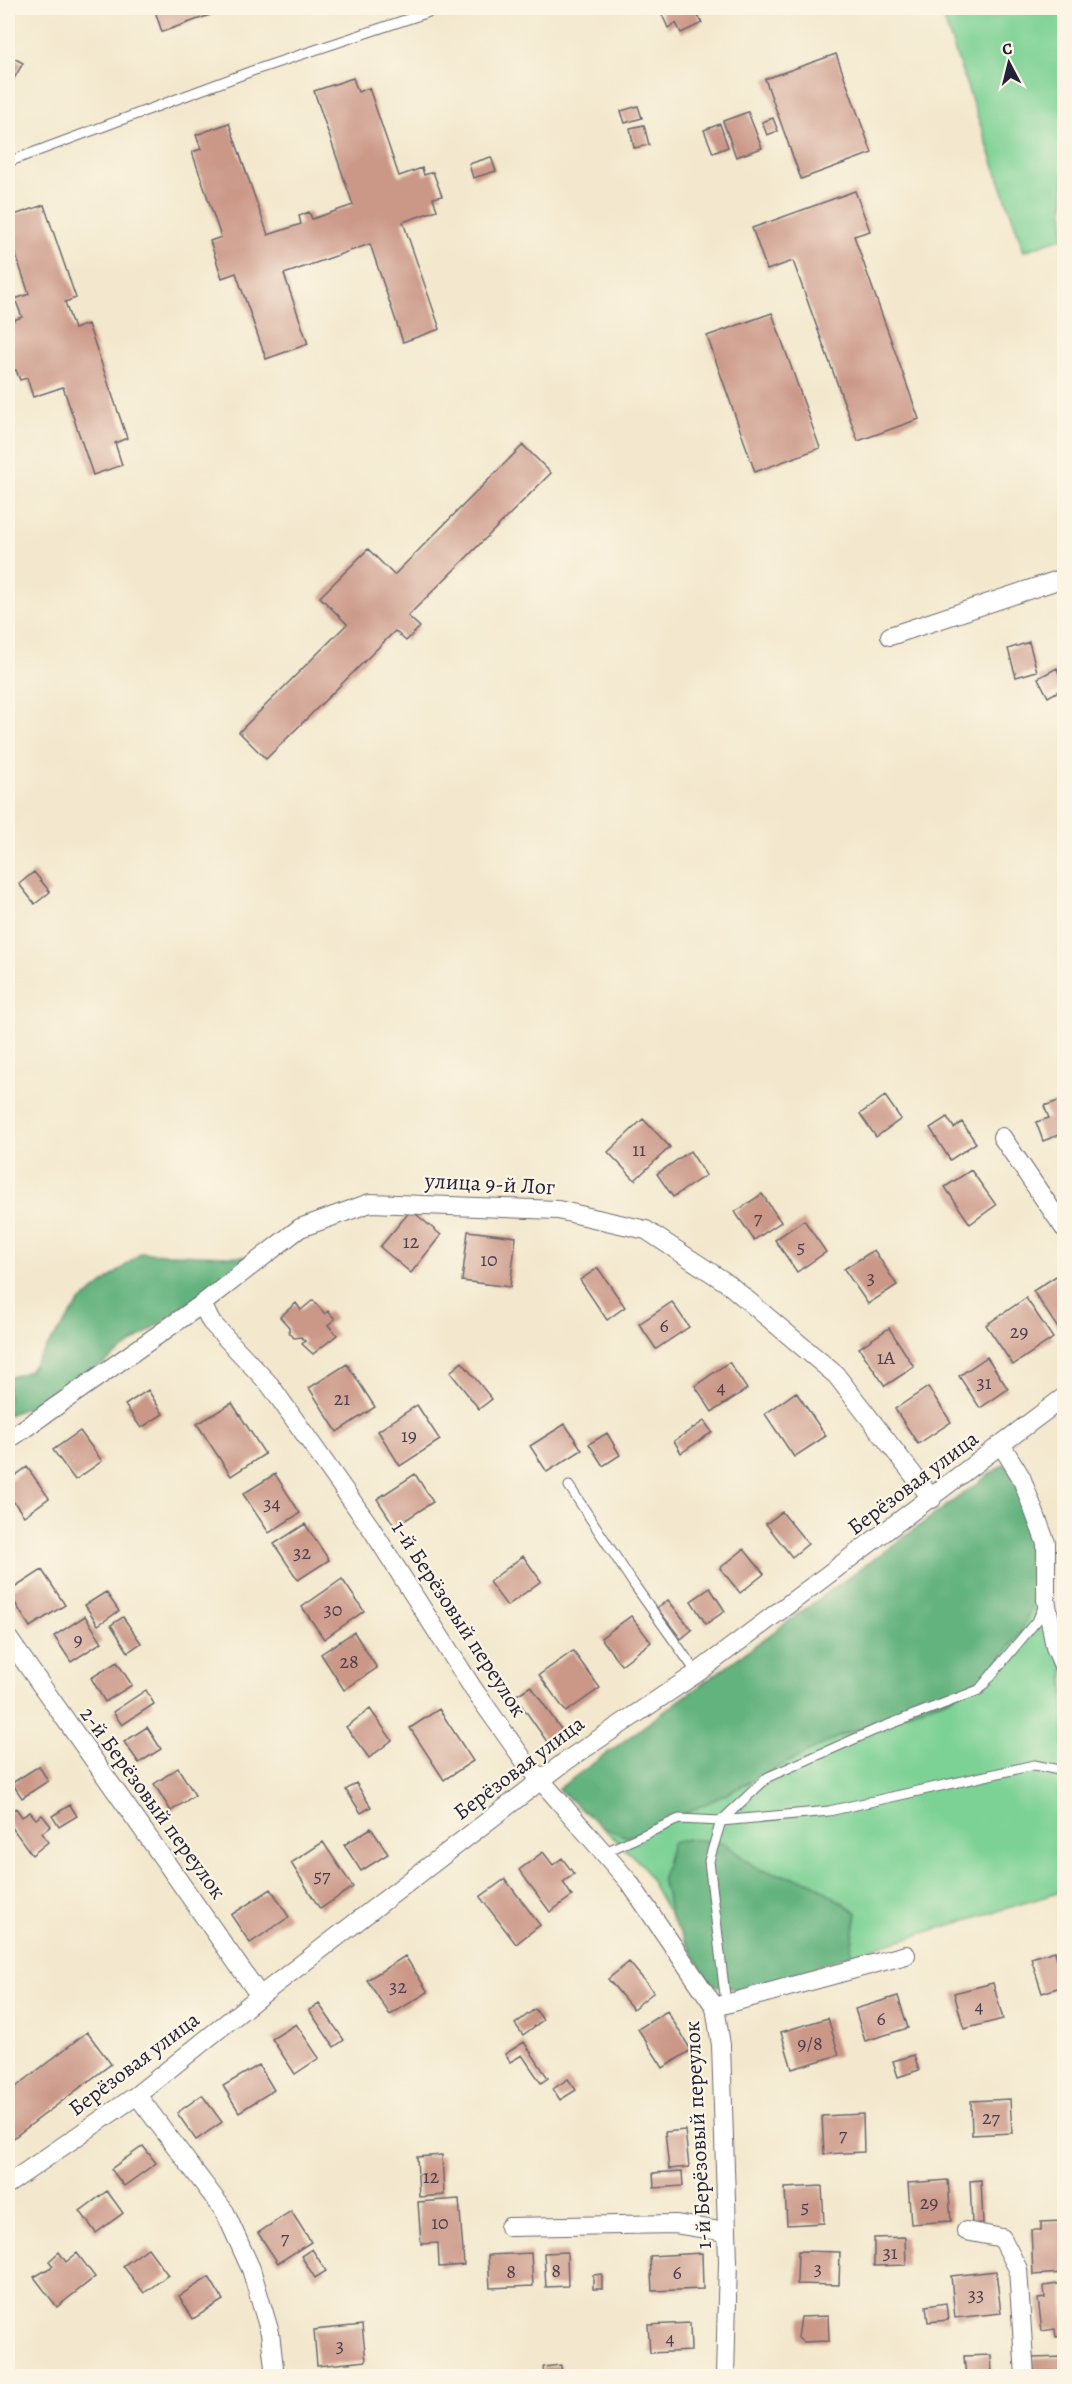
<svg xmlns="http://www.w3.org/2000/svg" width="1072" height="2384" font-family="Alegreya,serif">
	<rect width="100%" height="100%" fill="#fcf5e5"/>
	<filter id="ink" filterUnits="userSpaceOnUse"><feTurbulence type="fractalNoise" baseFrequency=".0167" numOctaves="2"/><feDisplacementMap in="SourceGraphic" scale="12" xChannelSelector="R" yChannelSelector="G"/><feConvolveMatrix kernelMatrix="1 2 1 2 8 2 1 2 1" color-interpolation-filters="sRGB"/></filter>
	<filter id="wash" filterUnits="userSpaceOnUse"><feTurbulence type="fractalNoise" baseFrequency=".008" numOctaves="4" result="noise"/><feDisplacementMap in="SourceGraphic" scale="24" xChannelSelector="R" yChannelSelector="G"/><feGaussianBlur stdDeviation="1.35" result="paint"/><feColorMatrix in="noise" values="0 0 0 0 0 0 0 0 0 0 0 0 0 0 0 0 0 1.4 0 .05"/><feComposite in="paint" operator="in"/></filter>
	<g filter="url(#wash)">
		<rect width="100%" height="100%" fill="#f3e8cd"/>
		<path fill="#7bd194" stroke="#4e7a68" stroke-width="1.5" d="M940 8H1064V237L1024 251Z
			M1040 1586 1064 1669V1891L850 1955 857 1912 811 1882 758 1869 722 1842 662 1878 672 1919 642 1865 601 1826 627 1837 726 1794 843 1734 942 1701 983 1681 1021 1632Z"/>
		<path fill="#64b37e" stroke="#436a5c" stroke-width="1.5" d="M141 1253 254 1257 57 1396 8 1415V1378L29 1371 80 1302Z
			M1004 1464 1019 1478 1038 1553 1040 1586 1021 1632 983 1681 942 1701 843 1734 726 1794 661 1825 627 1837 601 1826 558 1789Z
			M687 1839 722 1842 758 1869 811 1882 857 1913 850 1955 742 1991 711 1984 672 1919 662 1878 672 1843Z"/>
		<g id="blocks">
			<path fill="#cb9787" d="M154 8H223L224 10 162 32Z
				M666 8H706L707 10 697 14 702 23 681 33 676 23 668 28 660 10Z
				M836 54 872 153 801 179 765 79Z
				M8 55 23 63 8 89Z
				M353 78 358 92 369 88 399 176 422 168 424 175 433 172 442 196 433 198 437 210 403 222 440 329 403 342 370 244 284 274 308 344 266 359 236 273 222 278 210 241 221 237 192 152 201 149 196 135 229 123 268 235 301 224 299 216 309 212 312 219 353 205 314 91Z
				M638 106 642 118 625 123 621 111Z
				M748 112 762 148 736 157 723 121Z
				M773 118 778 131 767 135 762 122Z
				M720 124 728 147 713 153 704 130Z
				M644 125 649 145 634 148 630 128Z
				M491 157 496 171 473 178 469 164Z
				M855 191 870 231 854 236 919 419 858 441 793 261 767 270 752 228Z
				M44 205 76 298 65 302 74 329 88 324 127 438 115 443 122 465 93 475 63 387 33 397 27 378 20 380 16 370 10 372 8 366V322L22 317 15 299 29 294 8 232V217Z
				M772 313 820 448 755 472 707 336Z
				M523 445 551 473 408 616 420 627 406 641 395 631 266 759 239 732 347 624 320 597 368 549 394 575Z
				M1029 642 1037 671 1016 677 1008 649Z
				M1057 668 1064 688 1048 697 1038 678Z
				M34 872 50 892 35 904 19 884Z
				M885 1096 901 1119 876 1137 860 1114Z
				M1064 1099V1133L1043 1141 1036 1122 1049 1118 1044 1106Z
				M947 1117 954 1128 962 1122 976 1143 950 1160 930 1128Z
				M643 1119 670 1147 635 1180 608 1152Z
				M690 1151 706 1175 673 1197 657 1174Z
				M971 1170 996 1205 970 1224 945 1187Z
				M762 1194 781 1222 754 1240 735 1212Z
				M411 1210 441 1235 411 1273 380 1247Z
				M804 1220 826 1252 797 1272 775 1240Z
				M468 1231 516 1237 510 1287 462 1281Z
				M874 1250 897 1285 868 1304 844 1269Z
				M598 1268 625 1307 607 1320 580 1280Z
				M1064 1271V1326L1059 1330 1033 1291Z
				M1026 1298 1053 1338 1013 1365 986 1325Z
				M313 1300 325 1314 328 1311 335 1319 328 1325 337 1335 313 1354 302 1344 305 1341 301 1337 294 1338 289 1332V1327L280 1317 296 1303 301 1310Z
				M672 1302 689 1327 656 1349 639 1324Z
				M889 1328 914 1367 885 1386 859 1348Z
				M987 1357 1008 1389 980 1408 959 1376Z
				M462 1362 492 1399 479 1409 450 1372Z
				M729 1362 747 1389 712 1412 695 1386Z
				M347 1364 375 1407 337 1432 309 1388Z
				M928 1387 951 1422 918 1444 895 1409Z
				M148 1390 163 1414 141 1428 125 1405Z
				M796 1392 826 1436 794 1457 765 1414Z
				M232 1403 265 1454 231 1476 197 1424Z
				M417 1405 440 1440 400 1466 378 1431Z
				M704 1421 712 1432 681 1453 674 1441Z
				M565 1424 582 1450 547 1472 530 1446Z
				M80 1431 102 1461 75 1480 53 1450Z
				M607 1433 620 1455 603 1466 589 1444Z
				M27 1467 49 1498 24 1516 8 1494V1481Z
				M275 1474 300 1513 269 1533 243 1494Z
				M415 1474 433 1502 395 1527 377 1499Z
				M782 1512 808 1544 792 1557 766 1524Z
				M305 1524 329 1560 298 1580 274 1544Z
				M744 1549 764 1574 740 1593 720 1568Z
				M523 1556 541 1581 507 1606 489 1582Z
				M42 1570 65 1605 30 1627 8 1592Z
				M342 1579 364 1611 324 1639 302 1607Z
				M710 1588 725 1611 706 1624 691 1601Z
				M106 1592 119 1611 98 1625 85 1605Z
				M668 1600 692 1630 681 1639 657 1608Z
				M85 1616 102 1642 71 1662 54 1636Z
				M631 1616 651 1642 621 1665 601 1638Z
				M123 1617 141 1643 128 1652 111 1625Z
				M354 1632 377 1668 344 1690 321 1654Z
				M573 1651 600 1688 566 1712 539 1675Z
				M117 1662 132 1685 105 1702 91 1678Z
				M531 1686 565 1735 550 1746 515 1696Z
				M146 1690 154 1704 122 1725 113 1712Z
				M370 1709 392 1740 369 1758 346 1727Z
				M439 1709 473 1761 444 1780 410 1728Z
				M147 1727 161 1749 139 1763 124 1742Z
				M39 1766 48 1781 22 1798 12 1783Z
				M178 1768 195 1795 171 1811 154 1784Z
				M356 1783 371 1807 361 1813 346 1790Z
				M70 1805 77 1816 59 1827 52 1816Z
				M16 1808 22 1817 30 1812 36 1819 42 1815 51 1826 42 1833 48 1842 32 1855 8 1822V1814Z
				M371 1828 388 1854 361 1871 344 1845Z
				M323 1842 353 1887 320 1909 291 1863Z
				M543 1852 553 1865 562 1858 574 1874 563 1882 572 1896 550 1912 519 1870Z
				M505 1879 540 1925 516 1944 480 1897Z
				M271 1889 289 1917 250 1943 231 1915Z
				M1055 1951 1064 1986 1042 1993 1031 1958Z
				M405 1956 428 1992 390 2015 367 1980Z
				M629 1962 654 1992 633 2009 608 1979Z
				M993 1983 1003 2019 964 2029 954 1993Z
				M898 1996 908 2028 865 2041 855 2009Z
				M319 2004 344 2040 334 2047 309 2010Z
				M535 2009 543 2020 523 2035 515 2024Z
				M667 2011 691 2050 663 2068 638 2029Z
				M828 2018 839 2055 792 2069 781 2032Z
				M296 2024 319 2058 295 2074 272 2039Z
				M87 2032 111 2064 8 2142V2093Z
				M524 2042 548 2078 541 2083 522 2055 510 2062 505 2054Z
				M914 2055 919 2070 898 2077 893 2061Z
				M259 2065 274 2090 239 2112 223 2086Z
				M568 2079 576 2090 560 2100 553 2089Z
				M202 2095 222 2122 196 2140 177 2113Z
				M1010 2099 1012 2133 972 2135 971 2101Z
				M863 2114 864 2152 824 2154 822 2116Z
				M685 2130 689 2167 669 2169 665 2132Z
				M143 2146 156 2163 124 2186 111 2169Z
				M442 2155 444 2195 419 2197 417 2157Z
				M682 2171 683 2186 654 2188 653 2173Z
				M948 2180 951 2221 911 2224 908 2183Z
				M981 2180 983 2223 972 2224 970 2181Z
				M822 2186 824 2223 787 2225 785 2188Z
				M107 2191 123 2213 96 2233 80 2211Z
				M459 2199 464 2265 439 2267 438 2243 421 2244 418 2202Z
				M291 2211 311 2242 278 2263 258 2233Z
				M1063 2221 1064 2273 1033 2275 1031 2230H1041V2222Z
				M905 2237 906 2265 874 2266V2238Z
				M148 2248 168 2275 144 2293 123 2266Z
				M312 2249 326 2271 315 2278 301 2256Z
				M798 2251 840 2252 839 2285 797 2284Z
				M59 2252 66 2262 77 2253 95 2277 57 2307 34 2277 53 2266 49 2261Z
				M567 2252 568 2286 546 2287 544 2253Z
				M531 2253 533 2286 490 2288 488 2255Z
				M702 2253 703 2289 652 2291 650 2256Z
				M996 2271 1001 2313 955 2318 951 2276Z
				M602 2274V2289H593V2275Z
				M209 2277 223 2300 193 2319 179 2296Z
				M1064 2283V2336L1056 2337 1055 2329 1042 2331 1038 2299 1045 2298 1044 2286Z
				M946 2303 948 2320 928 2322 926 2306Z
				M828 2316 829 2341 803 2342 798 2338 801 2317Z
				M690 2323 691 2351 650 2353 648 2325Z
				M362 2325 366 2361 317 2366 314 2330Z
				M991 2355 992 2376H966L964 2356Z
				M1064 2357V2371L1034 2372 1033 2358Z
				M561 2365 562 2376H544L543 2367Z"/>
		</g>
	</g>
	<g filter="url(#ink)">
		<use href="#blocks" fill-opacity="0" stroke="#6b676e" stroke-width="1.5"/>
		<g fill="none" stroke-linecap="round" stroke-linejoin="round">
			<defs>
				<path id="lane" d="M8 162 252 71 441 8
					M569 1486 635 1586 697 1673
					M605 1852 679 1819 721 1821 829 1811 1034 1765 1064 1771
					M726 2004 709 1861 721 1821 768 1777 875 1730 979 1690 1038 1619 1044 1605"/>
				<path id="street" d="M890 636 1064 578
					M1002 1137 1064 1228
					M202 1304 211 1322 270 1385 371 1528 474 1690 526 1763 629 1882 715 2007 721 2045 728 2261 725 2376
					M8 1440 202 1304 300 1228 370 1203 558 1210 646 1230 727 1283 836 1375 932 1499
					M1002 1446 1021 1477 1046 1543V1600L1055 1647 1064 1668
					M8 1638 260 1996
					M715 2007 906 1955
					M137 2095 225 2212 251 2269 270 2333 275 2376
					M8 2184 137 2095 260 1996 566 1761 697 1673 1064 1397
					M509 2227 675 2224 726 2232
					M966 2231 1002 2238 1018 2269 1025 2376"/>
			</defs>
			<use href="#lane" stroke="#6b676e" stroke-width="11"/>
			<use href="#street" stroke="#6b676e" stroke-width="20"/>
			<use href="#lane" stroke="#fff" stroke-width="9"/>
			<use href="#street" stroke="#fff" stroke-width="18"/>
		</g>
	</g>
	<g text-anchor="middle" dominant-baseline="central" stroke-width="4.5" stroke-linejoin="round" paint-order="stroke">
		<g font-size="20" fill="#4c3f4e">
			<text x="639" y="1149">11</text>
			<text x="758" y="1217">7</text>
			<text x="411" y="1241">12</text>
			<text x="801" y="1246">5</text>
			<text x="489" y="1259">10</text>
			<text x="871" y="1277">3</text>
			<text x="664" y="1325">6</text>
			<text x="1019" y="1331">29</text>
			<text x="886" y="1357">1А</text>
			<text x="984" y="1382">31</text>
			<text x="721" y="1387">4</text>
			<text x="342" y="1398">21</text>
			<text x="409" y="1435">19</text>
			<text x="272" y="1503">34</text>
			<text x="302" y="1552">32</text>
			<text x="333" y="1609">30</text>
			<text x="78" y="1639">9</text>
			<text x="349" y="1661">28</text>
			<text x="322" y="1875">57</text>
			<text x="398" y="1986">32</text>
			<text x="979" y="2006">4</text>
			<text x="881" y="2018">6</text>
			<text x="810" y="2043">9/8</text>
			<text x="991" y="2117">27</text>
			<text x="843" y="2134">7</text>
			<text x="431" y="2176">12</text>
			<text x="929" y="2202">29</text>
			<text x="805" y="2206">5</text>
			<text x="440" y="2222">10</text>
			<text x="285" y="2237">7</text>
			<text x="890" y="2252">31</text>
			<text x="818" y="2268">3</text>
			<text x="556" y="2270">8</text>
			<text x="511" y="2271">8</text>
			<text x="677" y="2272">6</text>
			<text x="976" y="2294">33</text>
			<text x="670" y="2338">4</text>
			<text x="340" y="2345">3</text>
		</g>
		<g font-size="22" fill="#22223b" stroke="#fcf5e5">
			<text transform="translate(490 1184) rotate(3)">улица 9-й Лог</text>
			<text transform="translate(913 1483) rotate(-37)">Берёзовая улица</text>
			<text transform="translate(459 1619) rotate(57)">1-й Берёзовый переулок</text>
			<text transform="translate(519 1768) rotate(-37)">Берёзовая улица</text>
			<text transform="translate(153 1803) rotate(54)">2-й Берёзовый переулок</text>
			<text transform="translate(134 2064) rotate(-37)">Берёзовая улица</text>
			<text transform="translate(698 2135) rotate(-93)">1-й Берёзовый переулок</text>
		</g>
	</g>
	<rect width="1072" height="2384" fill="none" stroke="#fcf5e5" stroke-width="30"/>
	<g transform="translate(1009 63) rotate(353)" stroke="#fcf5e5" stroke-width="4.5" paint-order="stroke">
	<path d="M0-4.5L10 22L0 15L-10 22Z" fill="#22223b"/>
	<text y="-9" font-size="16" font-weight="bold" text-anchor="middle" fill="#22223b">С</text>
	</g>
</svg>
